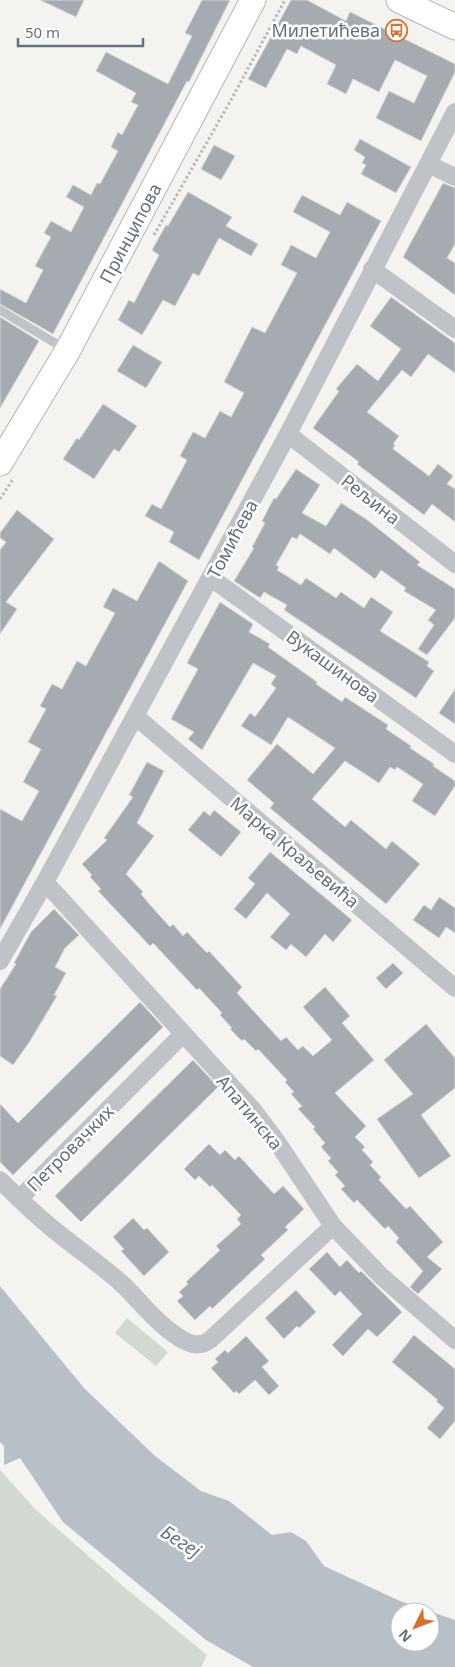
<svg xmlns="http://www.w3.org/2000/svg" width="455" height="1667" font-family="'Noto Sans',sans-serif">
	<rect width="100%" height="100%" fill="#f3f4f0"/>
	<path fill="#d2d9d0" d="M127 1318 168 1352 156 1366 115 1333Z
		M0 1470 37 1511 124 1587 207 1655 201 1667H0Z"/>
	<path fill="#b7c0c6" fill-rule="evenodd" d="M0 1286 84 1388 155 1456 201 1491 229 1501 272 1535 291 1532 306 1541 324 1566 400 1601 455 1620V1667H253L206 1640 63 1522 20 1458 4 1465V1446L0 1442ZM400 1612H430V1642H400Z"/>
	<path fill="#a6abb2" stroke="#d5d5d3" d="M40 0H84L76 17Z
		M202 0H230L189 82 187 81 53 334 0 304V289L26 303 43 270 35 266 51 237 44 233 51 221 71 232 84 207 66 197 73 185 91 195 97 183 100 184 118 151 111 147 118 132 122 135 138 105 131 102 136 93 96 71 106 52 168 84 192 36 185 33Z
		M291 0H307L346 21 350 12 455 64V72L421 141 376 118 389 91 414 103 427 76 395 60 379 92 353 79 346 94 327 84 336 65 301 46 297 54 287 49 266 88 248 79Z
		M360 139 411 167 396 193 361 174 366 165 362 163 365 157 354 150Z
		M214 145 235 156 221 180 201 169Z
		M443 183 455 188V244L447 258 455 263V295L403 257Z
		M188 192 232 217 226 226 258 244 251 256 219 238 199 276 193 273 175 306 163 300 142 335 118 320 129 300 134 303 159 255 152 250 166 225 168 226Z
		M302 195 340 215 347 202 381 221 199 560 169 542 174 532 145 516 152 504 161 509 187 460 180 456 193 432 205 438 220 411 231 417 244 393 224 382 252 327 265 333 297 273 281 265 291 245 316 258 330 232 293 212Z
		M391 297 455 343V373L428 354 411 377 402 370 367 412 399 436 393 444 395 445 393 449 429 476 438 464 453 476 447 484 455 489V522L432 504 424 515 357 464 359 462 313 428 339 391 336 389 357 364 378 381 401 349 370 326Z
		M0 317 39 341 0 408Z
		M133 345 162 362 146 388 117 371Z
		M103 404 137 426 119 452 114 449 94 479 63 459 77 438 79 440Z
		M296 469 320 485 302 513 326 526 341 503 366 519 420 562 417 565 455 589V618L427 655 418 649 434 625 428 620 436 610 404 591 406 588 381 570 375 579 334 548 330 554 300 534 297 539 292 537 276 565 279 567 277 570 301 585 306 578 336 598 341 592 364 608 371 597 393 612 380 631 429 662 427 666 434 671 416 698 284 610 287 605 264 592 260 598 234 581 254 548 252 547 265 523 262 521 274 498 276 499Z
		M17 510 54 539 6 602 17 609 0 634V550L6 542 0 538V533Z
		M159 561 188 581 0 929V809L22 821 39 791 23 782 41 749 28 742 46 709 40 706 52 684 62 689 77 661 86 666 115 613 103 607 113 588 137 601Z
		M220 602 253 624 249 632 270 644 268 647 317 682 316 684 342 702 345 697 388 725 386 729 411 746 410 748 434 764 433 766 455 781V786L435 816 412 801 423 784 397 767 395 770 390 767 379 783 345 761 312 799 345 827 351 820 386 849 392 841 420 864 386 904 270 808 274 803 247 780 277 744 313 774 335 748 288 717 271 745 241 726 250 713 255 717 276 688 271 684 276 676 253 663 202 750 188 739 194 732 171 719 198 669 187 663Z
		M455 689V724L439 713Z
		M147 762 164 771 137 823 154 836 126 874 143 892 141 894 151 906 170 927 173 924 183 936 187 932 207 953 209 951 242 987 237 993 281 1041 286 1037 298 1050 303 1046 313 1056 332 1040 303 1007 325 987 350 1016 342 1023 374 1060 335 1093 366 1126 355 1137 365 1147 362 1150 373 1162 370 1165 381 1177 379 1180 406 1209 410 1206 443 1242 427 1257 442 1269 418 1294 410 1287 423 1271 396 1242 399 1238 388 1226 385 1229 357 1200 354 1203 341 1189 345 1186 335 1175 338 1172 328 1161 331 1158 321 1147 325 1143 313 1129 315 1127 298 1109 302 1106 291 1094 294 1092 285 1082 287 1080 258 1049 256 1051 244 1039 242 1041 230 1029 232 1028 220 1015 222 1013 199 988 197 990 153 943 150 946 98 891 101 889 90 877 92 875 82 864 107 840 104 838 133 797 129 795Z
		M214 810 241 832 221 857 188 830 204 811 210 816Z
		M270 852 352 920 333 942 325 934 306 957 291 944 286 950 270 937 290 914 267 893 246 919 234 909 255 884 248 878Z
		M439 897 455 908V933L446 927 439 938 413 920 424 905 431 910Z
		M54 909 79 935 65 948 55 967 66 973 54 995 57 996 30 1041 13 1065 0 1056V989L16 964 14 963 31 932Z
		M393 963 403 973 386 989 376 978Z
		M140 1002 163 1027 13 1175 0 1162V1104L18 1123Z
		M426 1024 455 1058V1088L421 1115 451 1156 419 1178 377 1119 413 1094 384 1060Z
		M193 1060 218 1087 81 1222 55 1196Z
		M209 1144 220 1155 225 1150 235 1160 239 1156 274 1194 283 1186 304 1209 285 1227 288 1230 261 1255 265 1259 212 1309 210 1306 195 1320 177 1301 183 1296 179 1292 188 1284 186 1282 220 1250 216 1246 241 1224 237 1219 241 1215 212 1185 210 1187 199 1176 195 1180 184 1169Z
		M133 1218 144 1230 147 1228 169 1252 144 1276 121 1251 124 1249 113 1237Z
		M327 1252 340 1267 347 1260 359 1273 361 1271 402 1312 377 1337 368 1329 343 1356 332 1345 362 1314 340 1291 335 1296 309 1269Z
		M296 1290 316 1312 299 1328 297 1326 284 1339 265 1318Z
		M414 1335 455 1369V1421L440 1439 427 1428 444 1408 436 1401 438 1400 392 1362Z
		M246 1336 269 1361 262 1367 279 1386 269 1395 255 1380 239 1394 236 1391 234 1393 211 1368 218 1362 215 1359 225 1350 228 1353Z"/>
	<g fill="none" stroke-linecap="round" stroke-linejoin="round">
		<defs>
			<path id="secondary" d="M399 0 455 27
				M0 463 68 350 253 0"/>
		</defs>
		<use href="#secondary" stroke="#b2b5ba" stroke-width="27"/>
		<path stroke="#b7b9bc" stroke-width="3" stroke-dasharray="2.5 2.5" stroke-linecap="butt" d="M154 235 231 100 285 0
			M0 499 13 479"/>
		<path stroke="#bfc2c6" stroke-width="9" d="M0 310 65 349"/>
		<path stroke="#bfc2c6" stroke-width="18" d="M428 164 455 177
			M372 269 455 329
			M288 434 455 564
			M211 578 455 754
			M135 716 455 988
			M45 882 253 1110 277 1142 333 1226 381 1276 455 1340
			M0 961 45 882 288 434 455 112
			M0 1180C17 1197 35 1214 53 1229 75 1247 98 1263 119 1281 141 1301 160 1329 187 1342 196 1346 204 1345 211 1339L333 1226
			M19 1199 183 1034"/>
		<use href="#secondary" stroke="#fff" stroke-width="25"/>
	</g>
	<defs>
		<symbol id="bus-ring" viewBox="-11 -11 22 22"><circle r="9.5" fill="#fff" stroke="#d6702f" stroke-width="1.5"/><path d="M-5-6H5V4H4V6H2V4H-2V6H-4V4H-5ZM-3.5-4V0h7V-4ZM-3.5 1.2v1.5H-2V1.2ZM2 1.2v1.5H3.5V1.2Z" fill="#d6702f"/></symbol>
	</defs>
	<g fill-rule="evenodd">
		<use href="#bus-ring" x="384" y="18" width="25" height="25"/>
	</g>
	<g text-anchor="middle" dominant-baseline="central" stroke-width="5" stroke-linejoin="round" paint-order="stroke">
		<g font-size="18" fill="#65707f" stroke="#fff" text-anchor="end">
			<text x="380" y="30">Милетићева</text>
		</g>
		<g font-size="18" fill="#65707f" stroke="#fff">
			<text transform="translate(130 233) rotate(-62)">Принципова</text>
			<text transform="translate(371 499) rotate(38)">Рељина</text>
			<text transform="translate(232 539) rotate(-62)">Томићева</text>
			<text transform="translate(333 666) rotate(36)">Вукашинова</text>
			<text transform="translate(295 852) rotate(40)">Марка Краљевића</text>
			<text transform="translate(250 1112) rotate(50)">Апатинска</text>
			<text transform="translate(70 1148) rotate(-45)">Петровачких</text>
		</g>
		<g font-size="19" font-style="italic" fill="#667784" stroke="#fff">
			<text transform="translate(181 1541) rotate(32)">Бегеј</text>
		</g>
	</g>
	<g transform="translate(415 1627) rotate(228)"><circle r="24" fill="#ffffff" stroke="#c1c6cc"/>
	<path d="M0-4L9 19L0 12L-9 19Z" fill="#d6702f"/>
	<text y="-8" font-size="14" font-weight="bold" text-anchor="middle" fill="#65707f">N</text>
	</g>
	<path d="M18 38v8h125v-8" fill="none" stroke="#65707f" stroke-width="2.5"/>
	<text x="25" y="38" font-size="15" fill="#65707f" stroke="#ffffff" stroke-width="4" paint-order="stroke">50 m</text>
</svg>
